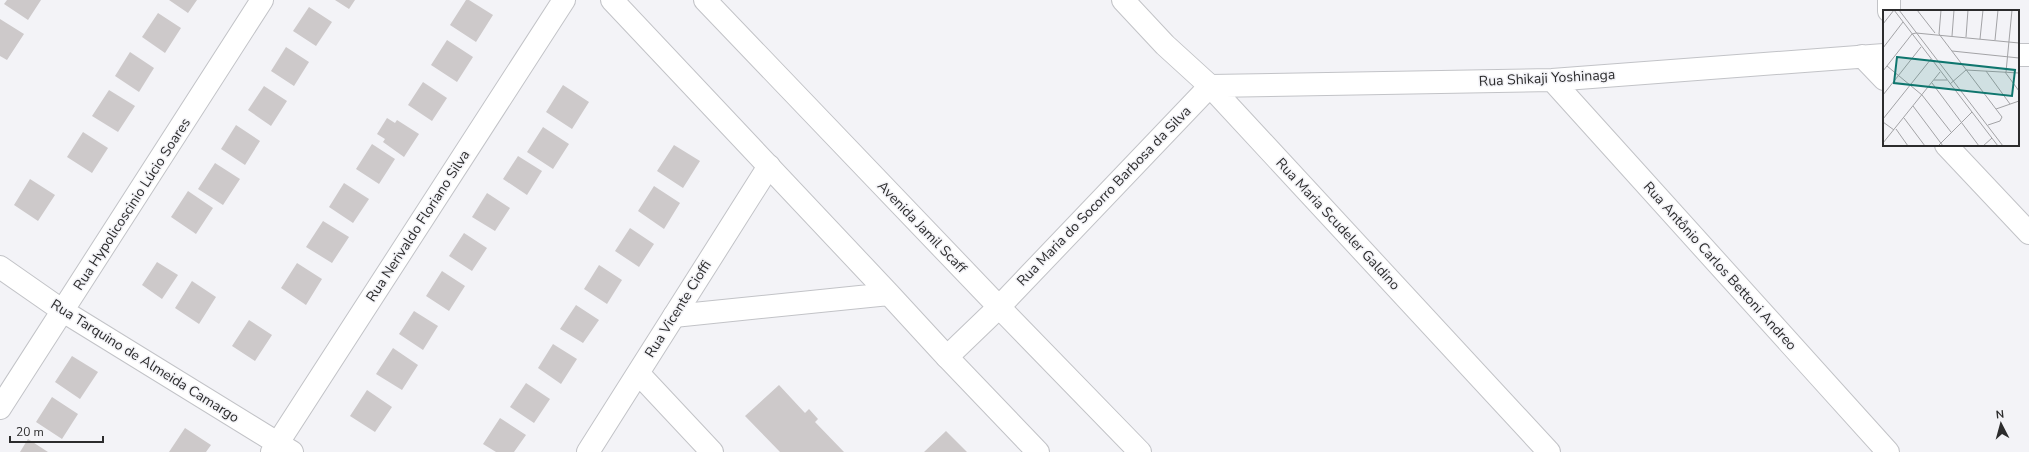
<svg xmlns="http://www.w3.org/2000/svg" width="2029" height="452" font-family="'Nunito Sans',sans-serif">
	<rect width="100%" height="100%" fill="#f3f3f7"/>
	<path fill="#cdc9ca" d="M7 0H41L28 20 4 4Z
		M169 0H197L188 13Z
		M335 0H355L349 9Z
		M466 0H469L493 15 476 42 450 25Z
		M309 7 332 22 316 46 293 31Z
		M158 13 181 28 165 53 142 37Z
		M0 19 24 34 7 60 0 56Z
		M447 40 473 57 457 82 431 65Z
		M286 47 309 62 294 86 271 71Z
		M130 52 154 68 139 92 115 76Z
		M423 82 447 98 432 121 408 105Z
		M563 85 589 102 572 129 546 112Z
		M264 86 287 101 271 126 248 110Z
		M109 90 135 106 118 132 92 116Z
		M387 118 395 123 397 120 419 134 404 157 383 142 385 139 377 134Z
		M236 125 260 141 245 165 221 149Z
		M543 127 569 144 553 169 527 152Z
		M83 132 108 148 92 173 67 157Z
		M372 144 395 159 379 184 356 169Z
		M674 145 700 161 683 188 657 171Z
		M518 156 542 171 527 195 503 179Z
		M215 163 240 179 223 205 198 189Z
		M30 179 55 195 38 221 14 205Z
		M344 183 369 199 353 223 329 207Z
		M654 186 680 203 664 229 638 211Z
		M188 191 213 208 196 234 171 217Z
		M487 193 510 208 495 231 472 217Z
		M323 221 349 237 332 263 306 247Z
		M630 228 654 244 639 267 615 251Z
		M464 233 487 248 472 271 449 256Z
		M157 262 178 275 162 299 142 285Z
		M297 263 322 279 306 305 281 288Z
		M599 265 622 280 607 304 584 289Z
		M442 271 465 286 449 311 426 296Z
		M192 281 216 297 199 324 175 308Z
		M576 305 599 320 583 343 560 329Z
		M414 311 438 326 423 350 399 334Z
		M249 320 272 335 255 361 232 346Z
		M553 344 577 359 561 384 538 368Z
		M393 348 418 365 402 390 376 374Z
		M72 356 98 372 80 399 55 382Z
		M526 383 550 399 534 423 510 407Z
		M779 385 805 413 809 409 818 419 815 422 844 452H780L745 416Z
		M367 390 392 407 375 432 350 416Z
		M52 397 78 414 62 439 36 422Z
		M500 418 526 435 514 452H496L483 444Z
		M185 428 211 445 206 452H169Z
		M946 431 967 452H924Z
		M28 439 48 452H20Z"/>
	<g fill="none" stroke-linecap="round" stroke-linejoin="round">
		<defs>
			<path id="minor" d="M1123 0 1165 45 1210 86 1549 452
				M1889 0V11
				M2018 55H2029
				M1862 56 1884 79
				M1552 80 1888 452
				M1946 145 2029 233
				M0 267 63 311 292 452
				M947 357 1038 452
				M638 373 712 452
				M0 408 262 0
				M272 452 564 0
				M588 452 769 166
				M1140 452 999 307 1210 86 1552 80 1884 55"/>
			<path id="tertiary" d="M612 0 889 294 947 357 999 307 705 0
				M674 316 889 294"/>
		</defs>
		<use href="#minor" stroke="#c2c3c7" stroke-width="24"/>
		<use href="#tertiary" stroke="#c2c3c7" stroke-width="24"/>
		<use href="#minor" stroke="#fff" stroke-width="22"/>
		<use href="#tertiary" stroke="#fff" stroke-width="22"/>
	</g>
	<g text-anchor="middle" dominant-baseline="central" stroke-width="3" stroke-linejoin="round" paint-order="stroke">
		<g font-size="14" fill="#2c2c2d" stroke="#f3f3f7">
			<text transform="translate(1547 78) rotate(-3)">Rua Shikaji Yoshinaga</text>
			<text transform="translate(1104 196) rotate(-46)">Rua Maria do Socorro Barbosa da Silva</text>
			<text transform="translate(132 204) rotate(-57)">Rua Hypolicoscinio Lúcio Soares</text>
			<text transform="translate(1338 224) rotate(47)">Rua Maria Scudeler Galdino</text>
			<text transform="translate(418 226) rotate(-57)">Rua Nerivaldo Floriano Silva</text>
			<text transform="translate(922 227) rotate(46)">Avenida Jamil Scaff</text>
			<text transform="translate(1720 266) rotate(48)">Rua Antônio Carlos Bettoni Andreo</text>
			<text transform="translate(678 309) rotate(-58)">Rua Vicente Cioffi</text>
			<text transform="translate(145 361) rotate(32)">Rua Tarquino de Almeida Camargo</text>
		</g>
	</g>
	<g transform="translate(1883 10)">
		<rect width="136" height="136" fill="#f3f3f7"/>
		<path fill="none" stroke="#a3a3a6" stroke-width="1" d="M11 0 115 136M16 0 120 136M34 0 52 23M58 0 56 24 119 107 117 111 105 115M0 14 11 0M69 26 71 0M83 27 85 0M97 29 100 0M112 30 115 0M0 38 20 12M69 41 136 48M4 56 39 85 68 122M0 61 29 24 33 23 136 33M103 61 127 94M122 62 136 81M123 62 129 0M51 70H64M49 73 96 136M67 74 83 60 136 63M0 85 38 37M30 96 60 136M113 99 136 91M21 108 42 136M0 109 48 49M0 112 11 120M13 119 25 136M0 133 57 62M55 136 89 102M100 136 109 128"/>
		<path fill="#0f766e" fill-opacity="0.15" stroke="#0f766e" stroke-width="2" d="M14 47 132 60 129 86 11 73Z"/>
		<rect width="136" height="136" fill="none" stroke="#2c2c2d" stroke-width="2"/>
	</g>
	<g transform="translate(2001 424) rotate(354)" stroke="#f3f3f7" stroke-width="3" paint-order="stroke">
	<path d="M0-3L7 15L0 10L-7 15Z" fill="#2c2c2d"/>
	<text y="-6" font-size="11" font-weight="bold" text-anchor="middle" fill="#2c2c2d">N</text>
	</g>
	<path d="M10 436v6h93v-6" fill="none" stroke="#2c2c2d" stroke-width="2"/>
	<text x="16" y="436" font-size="12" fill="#2c2c2d" stroke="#f3f3f7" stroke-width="3" paint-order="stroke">20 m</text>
</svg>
